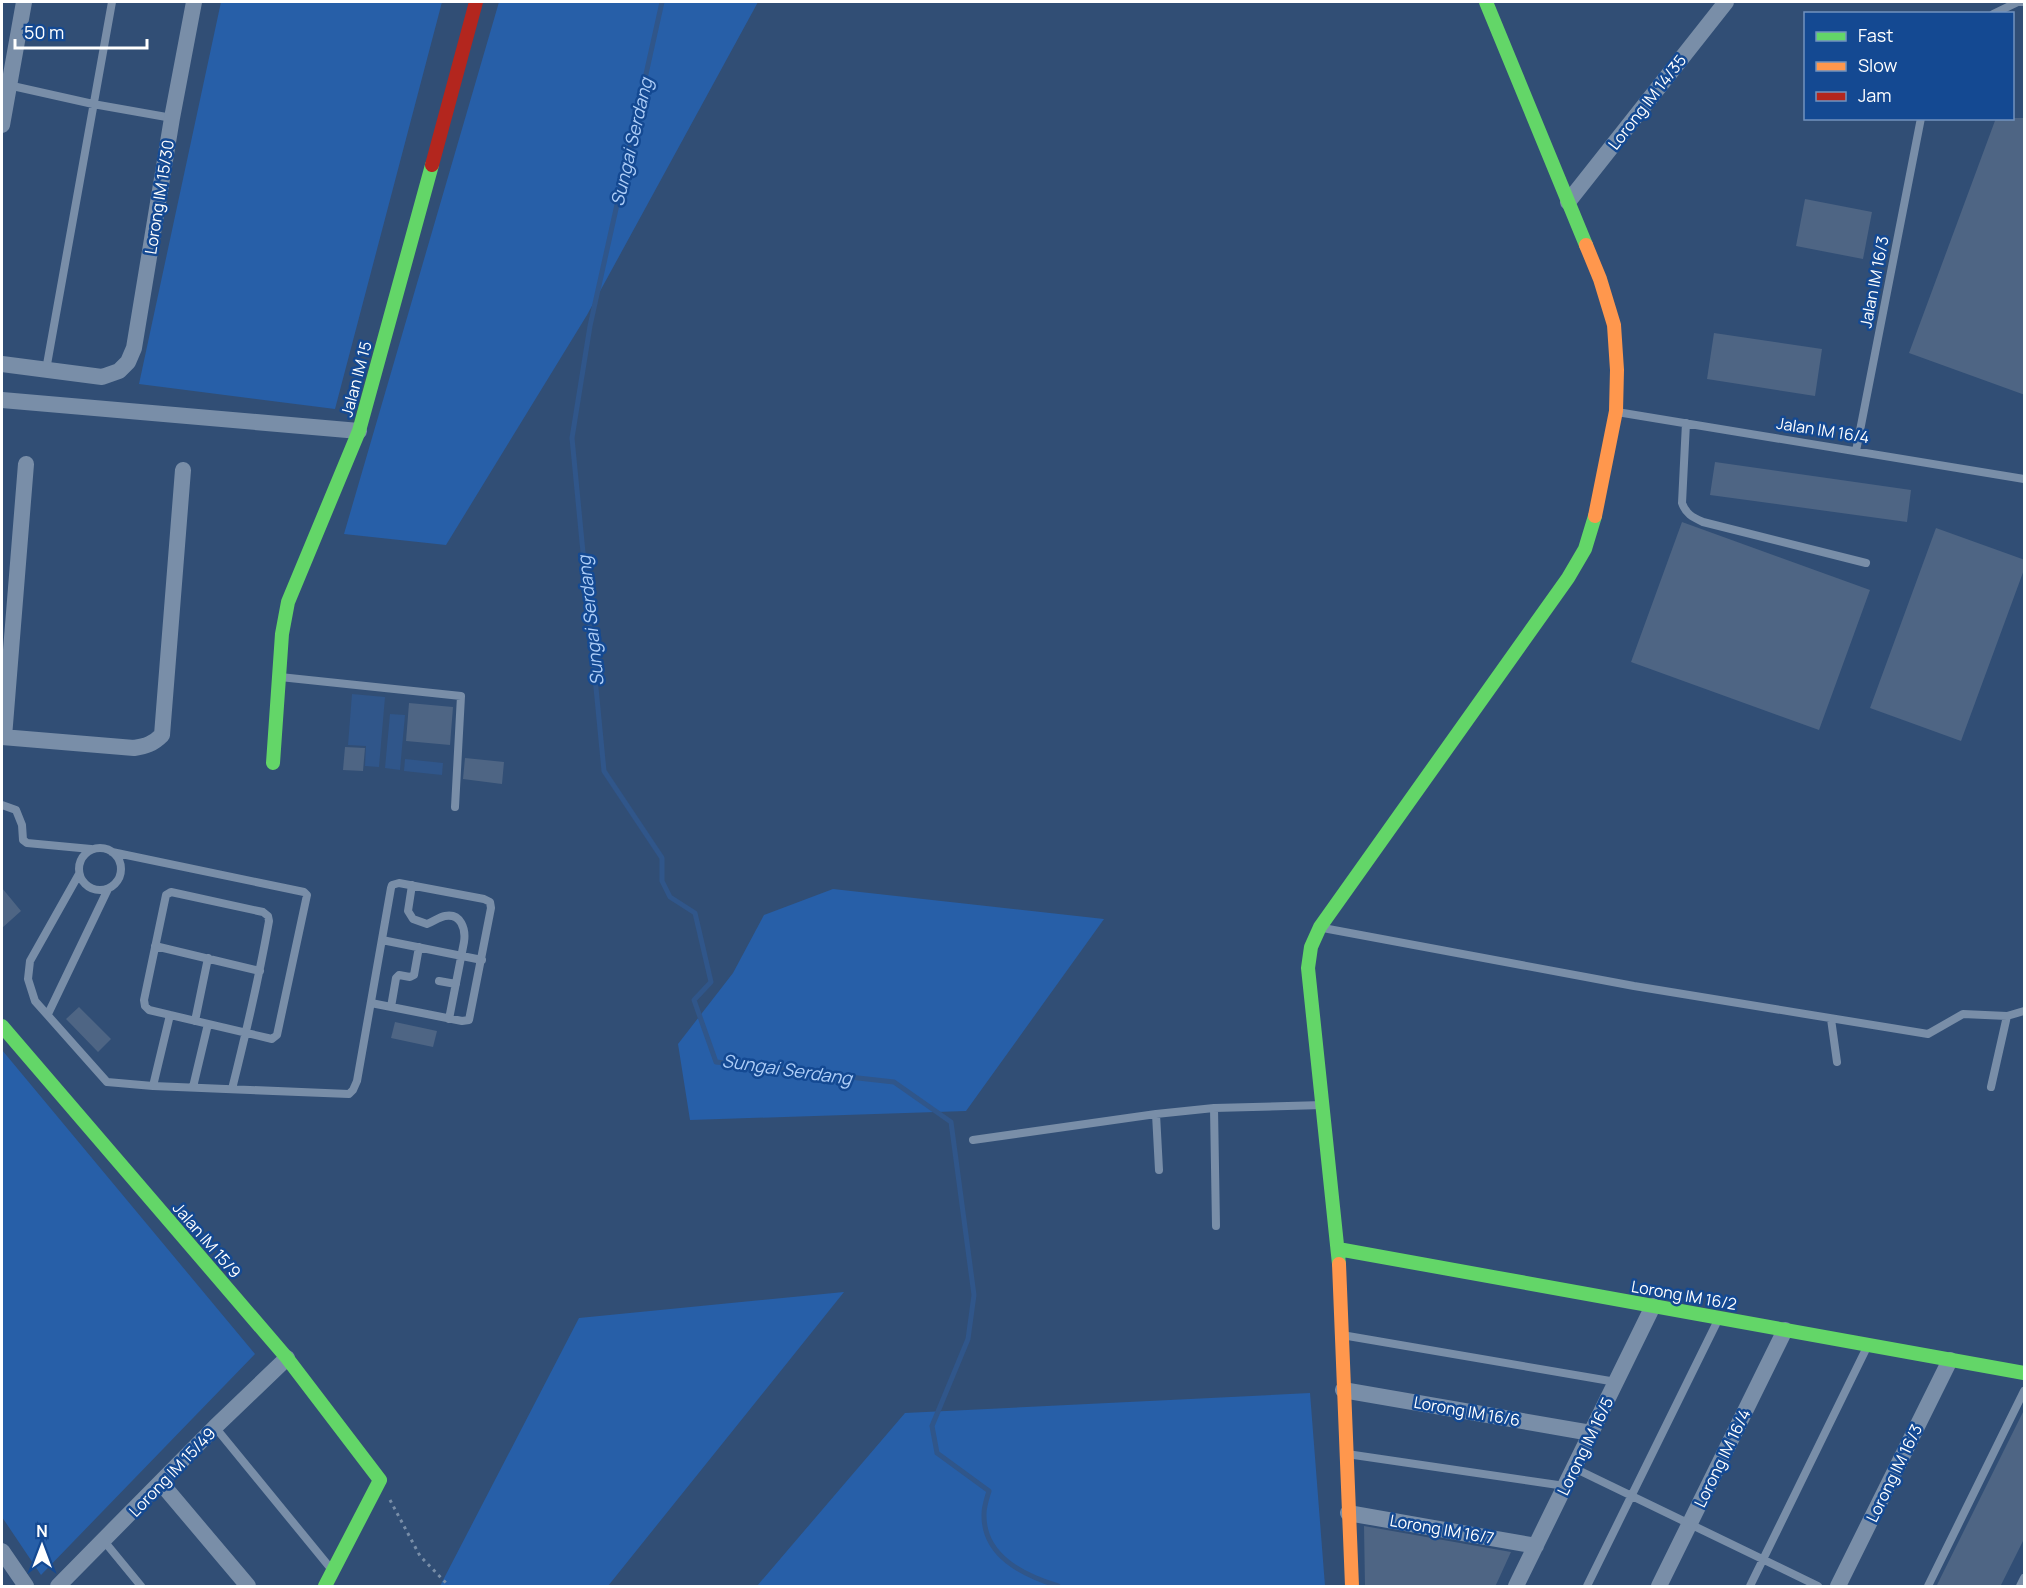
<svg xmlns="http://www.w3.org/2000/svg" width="2026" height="1588" font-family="Manrope,sans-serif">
	<rect width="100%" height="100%" fill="#314e75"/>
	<path fill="#275fa8" d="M221 2H442L335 409 139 384Z
		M499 2H758L587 315 446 545 344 534Z
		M833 889 1104 919 966 1111 690 1120 678 1044 733 973 764 915Z
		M2 1050 255 1354 41 1575 2 1517Z
		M844 1292 608 1586H440L579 1318Z
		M1310 1393 1325 1586H757L905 1413Z"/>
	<path fill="#30568a" d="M352 694 385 697 379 767 365 766 366 746 348 745Z
		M390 714 405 715 400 770 385 768Z
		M405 759 443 763 442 775 404 771Z"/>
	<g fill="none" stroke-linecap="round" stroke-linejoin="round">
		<path stroke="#30568a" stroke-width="5" d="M662 2 590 326 572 438 604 771 662 858V881L670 897 695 913 711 982 694 1000 716 1062 894 1082 951 1122 974 1295 968 1339 932 1426 937 1453 989 1491C987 1498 984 1506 984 1514 983 1556 1023 1575 1058 1586"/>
	</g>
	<path fill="#4e6584" d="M1996 118H2025V395L1909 353Z
		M1805 199 1872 212 1863 259 1796 246Z
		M1714 333 1822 349 1815 396 1707 379Z
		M1715 462 1911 490 1907 522 1710 495Z
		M1682 522 1870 590 1819 730 1631 662Z
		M1936 528 2025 560V567L1961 741 1870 708Z
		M409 703 453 707 450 745 406 741Z
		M345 747 365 748 363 771 343 770Z
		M465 758 504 762 502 784 463 779Z
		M2 888 21 911 2 928Z
		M79 1007 111 1039 98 1052 66 1019Z
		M395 1022 437 1031 433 1047 391 1038Z
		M2025 1408V1537L2000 1587H1936Z
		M1364 1526 1511 1552 1495 1587H1365Z"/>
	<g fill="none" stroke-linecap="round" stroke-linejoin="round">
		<path stroke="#798ea8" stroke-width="3" stroke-dasharray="3 4.5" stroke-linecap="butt" d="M390 1500 420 1556 449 1586"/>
		<path stroke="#798ea8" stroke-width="8" d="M1993 14 2018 2H2024
			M8 85 93 104 172 118
			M46 370 112 2
			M1617 412 2024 479
			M1686 423 1682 503C1686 514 1692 517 1703 522L1866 563
			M1856 451 1921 118
			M280 677 461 696 455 807
			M2 805 16 810 22 825 23 840 27 843 91 849
			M79 869a21 21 0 1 1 42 0a21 21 0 1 1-42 0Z
			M112 852 304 892 307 895 277 1035 272 1039 149 1010 145 1006 144 1000 166 895 171 892 263 912 268 916 269 921C259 978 246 1033 232 1089
			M79 874 30 961 28 979 35 1001 107 1082 153 1086 349 1094 353 1090 357 1081 391 888 392 885 399 883 484 899 490 902 491 908 469 1020 462 1021 371 1003
			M412 885 408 911 413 919 427 924C433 922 439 917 445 916 461 913 466 929 464 942L449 1019
			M1323 928 1634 986 1928 1034 1963 1014 2007 1016 2024 1011
			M382 940 482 960
			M155 946 260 971
			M439 981 456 984
			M391 1007 396 978 399 975 410 977 414 975 419 947
			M48 1014 108 889
			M1831 1019 1837 1062
			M195 1021 208 958
			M153 1086 170 1015
			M193 1087 208 1024
			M1991 1087 2007 1016
			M1214 1108 1216 1226
			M1156 1114 1159 1170
			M973 1140 1156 1114 1214 1108 1323 1105
			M1342 1335 1616 1382
			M215 1427 332 1570
			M1347 1454 1565 1486
			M1574 1468 1818 1586
			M104 1541 141 1586
			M1587 1586 1718 1320
			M1750 1586 1868 1345
			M1928 1586 2024 1391
			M2020 1586 2024 1578"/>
		<path stroke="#798ea8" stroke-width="16" d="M2 125 24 2
			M1568 202 1726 2
			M2 364 102 377 119 371 128 362 134 348 172 118 194 2
			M2 400 359 431
			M2 737 134 748C146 746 153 744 162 735L183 470
			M4 737 26 464
			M1343 1390 1591 1433
			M161 1483 248 1586
			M1348 1513 1536 1546
			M2 1551 26 1586
			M58 1586 215 1427 287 1358
			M1516 1586 1653 1306
			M1659 1586 1785 1330
			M1838 1586 1950 1360"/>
		<path stroke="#63d668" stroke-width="14" d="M1486 2 1586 245
			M273 763 282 634 288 602 359 431 432 165
			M2 1026 287 1358 380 1480 325 1586
			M1338 1249 2024 1373
			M1339 1264 1308 968 1311 947 1320 927 1568 578 1585 549 1595 516"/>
		<path stroke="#ff974d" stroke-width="14" d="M1586 245 1600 279 1614 325 1617 370 1616 411 1595 516
			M1339 1264 1352 1586"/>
		<path stroke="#b3261e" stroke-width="14" d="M432 165 476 2"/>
	</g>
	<g text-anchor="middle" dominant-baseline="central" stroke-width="5" stroke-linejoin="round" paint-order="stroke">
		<g font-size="16" fill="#fff" stroke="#144992">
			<text transform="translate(1647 102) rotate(-52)">Lorong IM 14/35</text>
			<text transform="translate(159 197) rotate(-81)">Lorong IM 15/30</text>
			<text transform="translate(1874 282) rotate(-79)">Jalan IM 16/3</text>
			<text transform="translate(356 379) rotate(-75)">Jalan IM 15</text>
			<text transform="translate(1823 430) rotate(9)">Jalan IM 16/4</text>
			<text transform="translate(207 1240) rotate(49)">Jalan IM 15/9</text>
			<text transform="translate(1684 1295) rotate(10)">Lorong IM 16/2</text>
			<text transform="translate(1467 1411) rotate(10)">Lorong IM 16/6</text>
			<text transform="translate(1585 1446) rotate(-64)">Lorong IM 16/5</text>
			<text transform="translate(1722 1458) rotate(-64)">Lorong IM 16/4</text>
			<text transform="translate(172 1472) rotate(-46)">Lorong IM 15/49</text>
			<text transform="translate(1894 1473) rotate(-64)">Lorong IM 16/3</text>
			<text transform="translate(1442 1529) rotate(10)">Lorong IM 16/7</text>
		</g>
		<g font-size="18" font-style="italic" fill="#aecef8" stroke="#144992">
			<text transform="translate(631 142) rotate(-77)">Sungai Serdang</text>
			<text transform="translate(590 621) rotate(-96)">Sungai Serdang</text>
			<text transform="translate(787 1069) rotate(8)">Sungai Serdang</text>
		</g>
	</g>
	<rect width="2026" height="1588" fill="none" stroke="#ffffff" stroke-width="6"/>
	<rect x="1804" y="12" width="210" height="108" fill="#144992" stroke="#7292be" stroke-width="1.5"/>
	<rect x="1816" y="32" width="30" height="9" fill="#63d668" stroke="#7292be" stroke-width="1.5"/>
	<text x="1858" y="42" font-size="18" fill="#ffffff">Fast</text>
	<rect x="1816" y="62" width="30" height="9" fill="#ff974d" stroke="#7292be" stroke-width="1.5"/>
	<text x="1858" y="72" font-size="18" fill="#ffffff">Slow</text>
	<rect x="1816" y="92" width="30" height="9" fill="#b3261e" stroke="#7292be" stroke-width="1.5"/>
	<text x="1858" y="102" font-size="18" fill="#ffffff">Jam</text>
	<g transform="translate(42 1546)" stroke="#144992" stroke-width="4.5" paint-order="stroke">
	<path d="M0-4.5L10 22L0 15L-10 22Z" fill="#ffffff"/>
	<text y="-9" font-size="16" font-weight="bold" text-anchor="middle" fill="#ffffff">N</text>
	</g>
	<path d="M15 39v9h132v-9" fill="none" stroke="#ffffff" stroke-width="3"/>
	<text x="24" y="39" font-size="18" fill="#ffffff" stroke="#144992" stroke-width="4.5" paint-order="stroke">50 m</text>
</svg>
